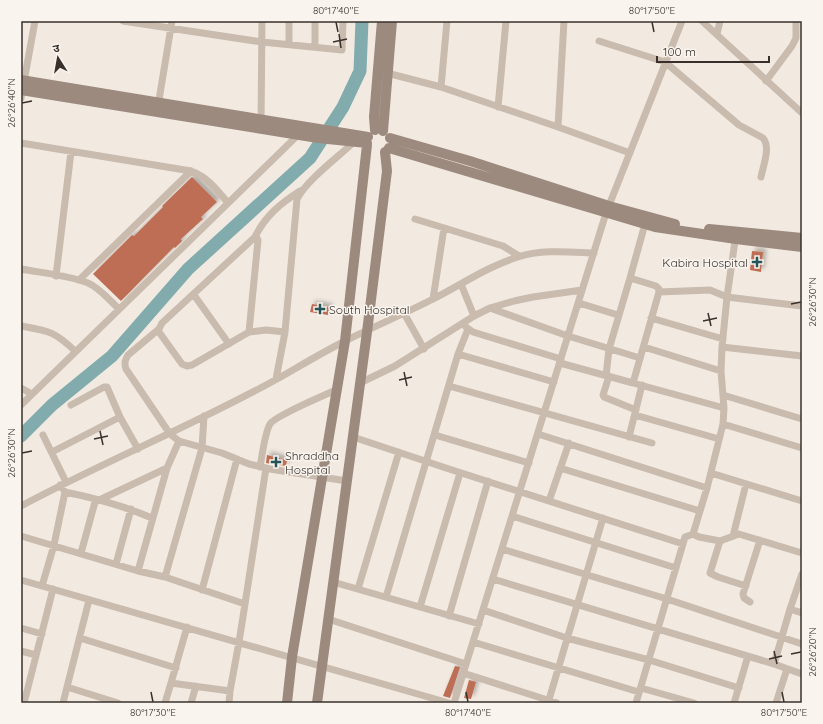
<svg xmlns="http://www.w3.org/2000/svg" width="823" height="724" font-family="Quicksand,'Noto Sans Devanagari',sans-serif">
	<defs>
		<filter id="shadow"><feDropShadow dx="3.5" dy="-3.5" stdDeviation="2" flood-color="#0004"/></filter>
	</defs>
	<rect width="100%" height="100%" fill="#f2eae1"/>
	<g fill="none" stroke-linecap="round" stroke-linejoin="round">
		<path stroke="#82abad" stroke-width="13" d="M21 436 52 405 112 356 188 269 310 158 343 107 360 71 362 21"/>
	</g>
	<path fill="#bd6e54" filter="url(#shadow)" d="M192 177 217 202 201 217 203 219 181 239 182 241 175 248 174 247 121 301 93 274 132 235 134 236 163 207 162 206Z
		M752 251 763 252 761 272 750 270Z
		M312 304 329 307 328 315 310 312Z
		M267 455 287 460 286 466 266 463Z
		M455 666 460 667 450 698 443 696Z
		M469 680 476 682 471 699 464 698Z"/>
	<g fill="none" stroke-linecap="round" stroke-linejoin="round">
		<path stroke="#c9bbae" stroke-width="7" d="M123 21 262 42 342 50 343 21
			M315 21V47
			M702 21 802 113
			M717 34 720 21
			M599 41 665 62 739 125 763 138C771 147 763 166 761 177
			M289 44V21
			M383 72 441 87 447 21
			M766 81 792 46 796 38V21
			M441 87 558 127 630 153
			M21 98 35 21
			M158 106 172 21
			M498 107 506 21
			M261 123 262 21
			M558 127 564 21
			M21 143 191 171C208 177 217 190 228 203
			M415 219 503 246 519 256
			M255 237C265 216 281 203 300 191
			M21 269C42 273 68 275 88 283 100 288 109 300 119 309
			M56 276 71 152
			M79 280 191 171
			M461 284 474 316
			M659 292 710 290 727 297 802 306
			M194 295 229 344
			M433 299 444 228
			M579 303 618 315
			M490 308 568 336 640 358
			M404 313 424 349
			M651 318 723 339
			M21 326C49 331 54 331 75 351
			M466 327 473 332 561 359
			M159 329 128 355C125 360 124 363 126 369L170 434 179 441 222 453 249 464 270 469 347 481
			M249 332 258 240 257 238 255 237 162 323 159 329V332L182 364 187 366 192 365 249 332 266 330 285 332
			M644 347 721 371
			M722 347 802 356
			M458 354 554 382
			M560 363 633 383 659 292V289L656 286 630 278 645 224
			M606 376 609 349 630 278
			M609 376 603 395 604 397 636 410
			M276 379 285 332 297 199C307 180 338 157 354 142
			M360 383 395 366 474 316 490 308 514 301 533 297 582 290
			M633 383 724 408
			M449 386 652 443
			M21 388 32 394
			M723 395 802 419
			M21 405 300 133
			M71 405 104 387H107L120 417 138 449
			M635 415 719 439
			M723 424 802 448
			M538 434 707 488
			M43 435 66 482
			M435 435 529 463
			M353 437 449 469 683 544
			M629 437 642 385
			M52 452 120 417
			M260 467C262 456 265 432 270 424 275 416 325 395 336 390
			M560 468 700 511
			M711 473 802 501
			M60 485 65 492C95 498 124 506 152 518
			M549 501 569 443
			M21 506C105 461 194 425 277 379 300 366 323 352 347 340 375 326 404 314 433 299 461 285 488 266 518 257 542 249 569 252 594 253
			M512 516 676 568
			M693 534 699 537 720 541 739 534 802 553
			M21 536 138 571 165 577 245 604 266 468
			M733 536 746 484
			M720 541 710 573 718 577 746 586
			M502 549 667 599 802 644
			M81 553 95 502 167 468
			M116 564 131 509
			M138 571 167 468 179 441
			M165 577 202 448 204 416
			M493 579 774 664 790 609 802 574
			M21 580 449 703
			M333 582 479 624
			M42 586 54 545 65 492
			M358 589 399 452
			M202 590 237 459
			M386 597 458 354 468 329
			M89 600 67 687 118 703
			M750 602 744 598 743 594 760 540
			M420 607 460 473
			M790 609 802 613
			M483 610 567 638 649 660 739 688
			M449 616 488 481
			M328 619 466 664
			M187 627 171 683 230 691 239 642 245 604
			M21 628 42 634
			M80 638 176 668
			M473 642 639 692
			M21 651 36 655
			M774 664 802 674
			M463 673 557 703
			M641 688 694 703
			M24 703 53 589
			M63 703 67 687
			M165 703 171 683
			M191 703 196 686
			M229 703 230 691
			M454 703 606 213 682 21
			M548 703 603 518
			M636 703 685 537 693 534 707 488 723 424 724 408 721 371 722 347 727 297 736 234
			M734 703 748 656
			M776 703 787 669"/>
		<path stroke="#9d8a7f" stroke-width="10" d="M21 80 368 137
			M21 90 318 138 367 143
			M375 130 374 117 382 21
			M383 131 392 21
			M390 138 470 161 609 206 675 224
			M389 148 655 227 736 239 802 247
			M709 229 802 238
			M287 703 292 657 345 341 367 145
			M317 703 367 332 387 171 385 152"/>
	</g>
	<path fill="none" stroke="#39302c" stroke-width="1.5" d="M336 22 338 32M652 22 654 32M339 34 341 48M333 42 347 39M22 103 32 101M791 304 801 302M708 313 711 326M703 321 717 318M404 372 407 386M399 380 412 377M100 431 103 445M94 439 108 436M22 453 32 451M774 651 777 664M791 654 801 652M769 659 782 656M151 692 153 702M466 692 468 702M782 692 784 702"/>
	<g fill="#245457" stroke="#f9f4ee" stroke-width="1.5">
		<path d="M755 256h4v4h4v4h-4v4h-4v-4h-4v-4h4z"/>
		<path d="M318 303h4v4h4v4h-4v4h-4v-4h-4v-4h4z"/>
		<path d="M274 456h4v4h4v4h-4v4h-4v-4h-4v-4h4z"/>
	</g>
	<g text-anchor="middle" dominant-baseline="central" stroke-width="3" stroke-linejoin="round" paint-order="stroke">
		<g font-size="12" fill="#39302c" stroke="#f9f4ee" text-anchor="start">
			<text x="748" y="262" text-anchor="end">Kabira Hospital</text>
			<text x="329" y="309">South Hospital</text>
			<text x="285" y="455">Shraddha<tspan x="285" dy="14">Hospital</tspan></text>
		</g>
	</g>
	<rect width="823" height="724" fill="none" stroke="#f9f4ee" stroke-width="44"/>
	<g transform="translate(58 58) rotate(349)" stroke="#f9f4ee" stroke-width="3" paint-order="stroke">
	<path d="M0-3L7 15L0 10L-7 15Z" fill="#39302c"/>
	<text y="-6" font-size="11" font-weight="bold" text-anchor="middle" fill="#39302c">उ</text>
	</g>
	<path d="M657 56v6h112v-6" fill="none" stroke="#39302c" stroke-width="2"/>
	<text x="663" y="56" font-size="12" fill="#39302c" stroke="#f9f4ee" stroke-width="3" paint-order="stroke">100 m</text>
	<rect x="22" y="22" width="779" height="680" fill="none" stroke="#39302c" stroke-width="1.5"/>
	<g font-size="10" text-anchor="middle" fill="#39302c">
		<text x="336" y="14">80°17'40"E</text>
		<text x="652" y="14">80°17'50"E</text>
		<text transform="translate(11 103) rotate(-90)" y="4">26°26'40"N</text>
		<text transform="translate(812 302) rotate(-90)" y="4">26°26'30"N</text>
		<text transform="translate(11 453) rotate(-90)" y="4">26°26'30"N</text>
		<text transform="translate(812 652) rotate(-90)" y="4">26°26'20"N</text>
		<text x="153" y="716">80°17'30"E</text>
		<text x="468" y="716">80°17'40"E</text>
		<text x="784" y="716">80°17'50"E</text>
	</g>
</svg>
